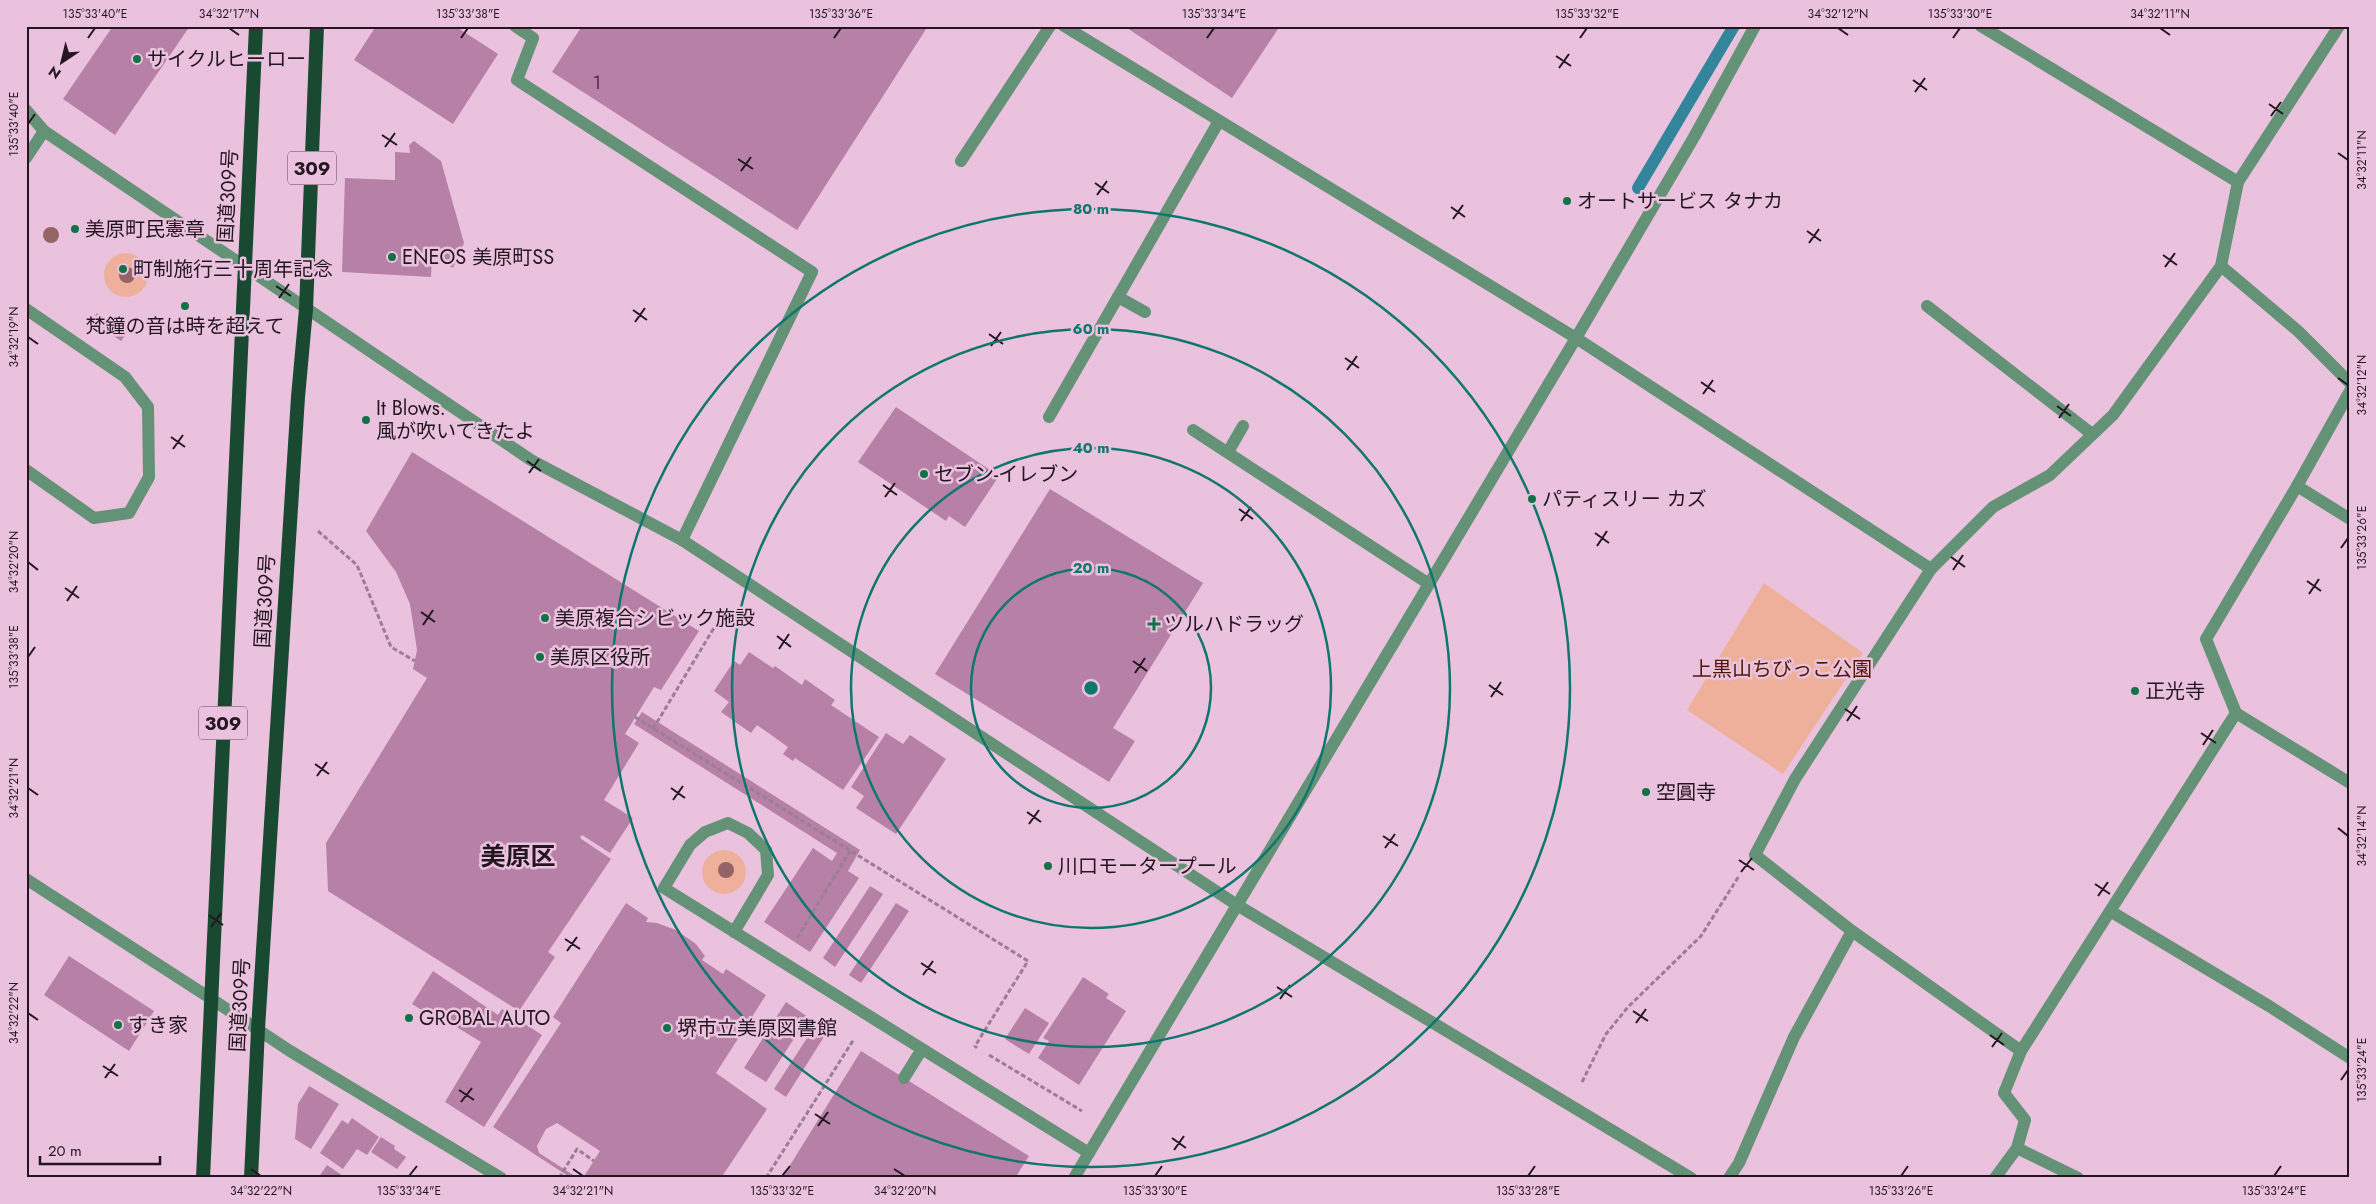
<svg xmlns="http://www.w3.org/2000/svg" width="2376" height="1204" font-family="Jost,'Noto Sans JP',sans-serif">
	<rect width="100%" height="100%" fill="#eac2dd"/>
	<path fill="#eeaf9b" d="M104 275a22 22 0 1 1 44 0a22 22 0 1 1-44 0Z
		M1764 583 1863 653 1783 774 1687 710Z
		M702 872a22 22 0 1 1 44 0a22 22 0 1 1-44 0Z"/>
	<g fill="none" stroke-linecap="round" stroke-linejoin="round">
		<path stroke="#32859b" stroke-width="12" d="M1638 188 1734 26"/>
	</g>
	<path fill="#b780a7" d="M113 26H190L115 135 63 99Z
		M376 26H455L498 54 453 124 354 60Z
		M582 26H928L797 230 552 72Z
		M1124 26H1280L1232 98Z
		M414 141 441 161 464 243 453 268 432 256 431 277 342 272 345 178 395 180V152L410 153 409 145Z
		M97 313 127 333 121 341 92 321Z
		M896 407 999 476 965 527 949 516 946 521 858 462Z
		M412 452 699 631 661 690 654 687 625 734 639 743 604 800 633 818 610 853 582 835 580 838 611 859 548 952 555 957 519 1011 328 891 326 843 427 678 413 669 417 650 410 604 396 572 366 531Z
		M1050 489 1203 583 1113 728 1135 741 1109 782 935 674Z
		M749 652 773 668 775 666 802 685 805 679 835 700 831 705 879 737 843 790 795 758 793 761 783 754 788 747 757 725 751 733 721 712 729 702 714 691 734 661 740 665Z
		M642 712 860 850 848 871 859 878 810 952 764 922 813 848 832 861 837 853 634 724Z
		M886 733 903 744 910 735 946 759 896 834 856 808 864 796 851 787Z
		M870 886 883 894 835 967 823 958Z
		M626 903 648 918 646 922 657 923 676 930 696 944 705 956 702 960 723 974 726 969 766 995 716 1073 767 1109 721 1178H583L600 1151 557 1123 546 1129 537 1146 539 1153 578 1178H571L493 1127 561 1023 553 1017Z
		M896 903 909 911 861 983 849 975Z
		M69 956 154 1011 129 1051 44 995Z
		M433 971 498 1015 502 1009 542 1035 484 1127 445 1102 481 1042 450 1023 447 1026 412 1004Z
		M1083 977 1109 994 1106 998 1126 1011 1079 1085 1038 1058 1049 1041 1043 1038Z
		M786 1002 808 1017 766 1082 744 1068Z
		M1025 1008 1049 1023 1029 1054 1005 1039Z
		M818 1021 829 1029 786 1097 774 1089Z
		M861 1051 1029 1156 1015 1178H782Z
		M309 1086 339 1104 311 1149 295 1139 298 1104Z
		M352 1118 379 1137 367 1155 357 1149 343 1169 320 1153 342 1120 348 1124Z
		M381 1137 395 1146 394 1149 406 1157 397 1169 371 1152Z
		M327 1165 346 1178H318Z"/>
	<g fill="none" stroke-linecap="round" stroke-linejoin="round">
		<path stroke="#9c7e93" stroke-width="3" stroke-dasharray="5 2.5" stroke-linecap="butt" d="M318 531 357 565 391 647 415 661
			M635 717 1028 961 975 1046 977 1048
			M653 729 726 608
			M797 938 850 851
			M989 1055 1082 1111
			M1582 1082 1606 1034 1628 1007 1701 936 1739 876
			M559 1178 577 1149 594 1161
			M766 1178 854 1039"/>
		<path stroke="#639277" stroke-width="12" d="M515 26 533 38 517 80 812 272 682 540
			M2052 69 2238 182
			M1118 297 1145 312
			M1927 306 2092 434
			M26 309 125 377 148 407 149 477 129 513 94 518 26 470
			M1576 338 1931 569
			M1228 452 1243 426
			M2297 486 2350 519
			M734 932 768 875 766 850 748 833 728 823 705 832 690 845 664 888 1089 1153
			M904 1078 922 1049"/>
		<path stroke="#639277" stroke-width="12" d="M1064 26 1576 338
			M1981 26 2052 69
			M2339 26 2238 182 2221 266 2298 331 2350 383
			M26 110 44 131
			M961 161 1050 26
			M2350 391 2297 486 2206 639 2236 713 2350 783
			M1049 417 1219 121
			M1193 430 1429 584
			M682 540 1237 905 1691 1178
			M26 879 210 998
			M2110 911 2269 1006 2350 1058
			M2021 1051 1852 931 1755 855 1795 779 1931 569 1993 507 2050 475 2113 415 2221 266
			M2017 1148 2078 1178
			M1074 1178 1576 338 1694 137 1755 26
			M1729 1178 1739 1163 1794 1037 1852 931
			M1995 1178 2017 1148 2025 1120 2004 1093 2021 1051 2236 713"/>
		<path stroke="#639277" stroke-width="12" d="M26 158 44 131 531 460 682 540
			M210 998 290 1051 501 1178"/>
		<path stroke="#1a4932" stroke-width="14" d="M203 1178 256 26
			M251 1178 258 1029 298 397 306 309 317 26"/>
	</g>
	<g fill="#956365">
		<circle cx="51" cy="235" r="8"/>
		<circle cx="127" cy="275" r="8"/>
		<circle cx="726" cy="870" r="8"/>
	</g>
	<path fill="none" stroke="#241620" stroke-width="2" d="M229 28 239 35M1838 28 1848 35M2160 28 2170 35M88 38 95 28M461 38 468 28M834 38 841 28M1207 38 1214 28M1580 38 1587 28M1953 38 1960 28M1556 56 1571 66M1559 68 1569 54M1913 80 1927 90M1915 92 1925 78M2269 104 2283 114M2271 116 2281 102M28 124 35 114M382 135 397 145M385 147 395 133M2338 153 2348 160M738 159 753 169M741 171 751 157M1095 183 1109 193M1097 195 1107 181M1451 207 1465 217M1453 219 1463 205M1807 231 1821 241M1809 243 1819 229M2163 255 2177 265M2165 267 2175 253M276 286 291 296M279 298 289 284M633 310 647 320M635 322 645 308M989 334 1003 344M28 337 38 344M991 346 1001 332M1345 358 1359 368M1347 370 1357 356M2338 378 2348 385M1701 382 1715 392M1703 394 1713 380M2057 406 2071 416M2059 418 2069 404M171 437 185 447M173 449 183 435M527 461 541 471M529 473 539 459M883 485 897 495M885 497 895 483M1239 509 1253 519M1241 521 1251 507M1595 533 1609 543M1597 546 1607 531M2341 548 2348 538M1951 557 1965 567M28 562 38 570M1953 570 1963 555M2307 581 2321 591M65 588 79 598M2309 594 2319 579M67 601 77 586M421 612 435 622M423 625 433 610M777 636 791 647M779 649 789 634M28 657 35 647M1133 661 1147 671M1135 673 1145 658M1489 685 1503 695M1491 697 1501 682M1845 709 1860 719M1847 721 1857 706M2201 733 2216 743M2203 745 2213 730M315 764 329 774M317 776 327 762M28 788 38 795M671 788 685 798M673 800 683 786M1027 812 1041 822M1029 824 1039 810M2338 828 2348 836M1383 836 1398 846M1385 848 1395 834M1739 860 1754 870M1741 872 1752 858M2095 884 2110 894M2098 896 2108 882M209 915 223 925M211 927 221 913M565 939 580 949M567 951 577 937M921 963 936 973M923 975 933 961M1277 987 1292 997M1280 999 1290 985M1633 1011 1648 1021M28 1013 38 1020M1636 1023 1646 1009M1990 1035 2004 1045M1992 1047 2002 1033M103 1066 118 1076M105 1078 115 1064M2341 1080 2348 1070M459 1090 474 1100M461 1102 472 1088M815 1114 830 1124M818 1126 828 1112M1172 1138 1186 1148M1174 1150 1184 1136M251 1169 261 1176M573 1169 583 1176M894 1169 905 1176M409 1176 417 1166M782 1176 790 1166M1155 1176 1162 1166M1528 1176 1535 1166M1901 1176 1908 1166M2274 1176 2281 1166"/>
	<g fill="none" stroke="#0f766e" stroke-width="2.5">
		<circle cx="1091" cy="688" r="120"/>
		<circle cx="1091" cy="688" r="240"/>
		<circle cx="1091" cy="688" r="359"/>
		<circle cx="1091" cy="688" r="479"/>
	</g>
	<g fill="#117248" stroke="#eac2dd" stroke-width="2">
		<circle cx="137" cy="59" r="5"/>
		<circle cx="1567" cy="201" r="5"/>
		<circle cx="75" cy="229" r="5"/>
		<circle cx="392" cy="257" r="5"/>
		<circle cx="123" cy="269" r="5"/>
		<circle cx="185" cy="306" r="5"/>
		<circle cx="366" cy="420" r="5"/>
		<circle cx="924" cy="474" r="5"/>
		<circle cx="1532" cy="499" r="5"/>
		<circle cx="545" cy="618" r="5"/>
		<path d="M1151.5 616.5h5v5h5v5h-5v5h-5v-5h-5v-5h5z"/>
		<circle cx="540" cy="657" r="5"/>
		<circle cx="2135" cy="691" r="5"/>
		<circle cx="1646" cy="792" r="5"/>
		<circle cx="1048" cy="866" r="5"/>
		<circle cx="409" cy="1018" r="5"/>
		<circle cx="118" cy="1025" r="5"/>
		<circle cx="667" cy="1028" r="5"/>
	</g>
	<g text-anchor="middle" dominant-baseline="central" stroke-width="5" stroke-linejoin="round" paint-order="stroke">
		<g font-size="18" fill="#493042">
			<text x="597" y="83">1</text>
		</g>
		<g fill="#eac2dd" stroke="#5f4a59" stroke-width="1">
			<rect x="288" y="151.5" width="48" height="33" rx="4"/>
			<rect x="199" y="706.5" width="48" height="33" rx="4"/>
		</g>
		<g font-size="19" font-weight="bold" fill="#241620">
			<text x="312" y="168">309</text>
			<text x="223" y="723">309</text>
		</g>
		<g font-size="20" fill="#241620" stroke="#eac2dd" text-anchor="start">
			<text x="147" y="59">サイクルヒーロー</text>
			<text x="1577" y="201">オートサービス タナカ</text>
			<text x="85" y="229">美原町民憲章</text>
			<text x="402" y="257">ENEOS 美原町SS</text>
			<text x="133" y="269">町制施行三十周年記念</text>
			<text x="185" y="326" text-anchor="middle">梵鐘の音は時を超えて</text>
			<text x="376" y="408">It Blows.<tspan x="376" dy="23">風が吹いてきたよ</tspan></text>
			<text x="934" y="474">セブン-イレブン</text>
			<text x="1542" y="499">パティスリー カズ</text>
			<text x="555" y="618">美原複合シビック施設</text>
			<text x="1164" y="624">ツルハドラッグ</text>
			<text x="550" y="657">美原区役所</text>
			<text x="2145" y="691">正光寺</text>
			<text x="1656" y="792">空圓寺</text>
			<text x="1058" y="866">川口モータープール</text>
			<text x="419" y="1018">GROBAL AUTO</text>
			<text x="128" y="1025">すき家</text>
			<text x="677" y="1028">堺市立美原図書館</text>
		</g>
		<g font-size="20" fill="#241620" stroke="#eac2dd">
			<text transform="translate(228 196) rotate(-87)">国道309号</text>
			<text transform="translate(265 601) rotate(-87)">国道309号</text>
			<text transform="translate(240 1005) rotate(-87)">国道309号</text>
		</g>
		<g font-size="20" fill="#501602" stroke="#eac2dd">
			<text x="1782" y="669">上黒山ちびっこ公園</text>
		</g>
		<g font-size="25" font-weight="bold" fill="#241620" stroke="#eac2dd">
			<text x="518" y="856">美原区</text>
		</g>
	</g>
	<circle cx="1091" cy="688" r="8" fill="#0f766e" stroke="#eac2dd" stroke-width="2.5"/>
	<g font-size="15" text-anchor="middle" font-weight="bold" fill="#0f766e" stroke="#eac2dd" stroke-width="5" stroke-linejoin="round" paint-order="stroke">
		<text x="1091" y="214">80 m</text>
		<text x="1091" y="334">60 m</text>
		<text x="1091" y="453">40 m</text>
		<text x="1091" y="573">20 m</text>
	</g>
	<rect width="2376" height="1204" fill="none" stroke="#eac2dd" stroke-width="55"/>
	<g transform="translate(62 62) rotate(215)" stroke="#eac2dd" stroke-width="4" paint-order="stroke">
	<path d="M0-4L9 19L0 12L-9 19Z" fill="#241620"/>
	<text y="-8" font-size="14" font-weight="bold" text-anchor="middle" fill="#241620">N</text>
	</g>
	<path d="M40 1156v8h120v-8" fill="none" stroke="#241620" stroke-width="2.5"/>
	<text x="48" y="1156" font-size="15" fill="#241620" stroke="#eac2dd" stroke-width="4" paint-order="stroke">20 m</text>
	<rect x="28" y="28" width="2320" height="1148" fill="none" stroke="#241620" stroke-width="2"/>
	<g font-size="12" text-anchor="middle" fill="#241620">
		<text x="95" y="18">135°33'40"E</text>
		<text x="229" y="18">34°32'17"N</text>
		<text x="468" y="18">135°33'38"E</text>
		<text x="841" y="18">135°33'36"E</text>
		<text x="1214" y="18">135°33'34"E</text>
		<text x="1587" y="18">135°33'32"E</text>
		<text x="1838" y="18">34°32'12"N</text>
		<text x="1960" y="18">135°33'30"E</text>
		<text x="2160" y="18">34°32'11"N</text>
		<text transform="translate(14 124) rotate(-90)" y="4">135°33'40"E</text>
		<text transform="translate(2362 160) rotate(-90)" y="4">34°32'11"N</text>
		<text transform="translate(14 337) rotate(-90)" y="4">34°32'19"N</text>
		<text transform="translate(2362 385) rotate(-90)" y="4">34°32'12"N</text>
		<text transform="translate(2362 538) rotate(-90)" y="4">135°33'26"E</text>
		<text transform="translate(14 562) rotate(-90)" y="4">34°32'20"N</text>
		<text transform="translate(14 657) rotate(-90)" y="4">135°33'38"E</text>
		<text transform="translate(14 788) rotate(-90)" y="4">34°32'21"N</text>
		<text transform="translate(2362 836) rotate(-90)" y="4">34°32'14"N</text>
		<text transform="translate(14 1013) rotate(-90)" y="4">34°32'22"N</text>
		<text transform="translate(2362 1070) rotate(-90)" y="4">135°33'24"E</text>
		<text x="261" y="1195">34°32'22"N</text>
		<text x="409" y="1195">135°33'34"E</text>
		<text x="583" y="1195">34°32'21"N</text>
		<text x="782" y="1195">135°33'32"E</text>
		<text x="905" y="1195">34°32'20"N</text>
		<text x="1155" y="1195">135°33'30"E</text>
		<text x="1528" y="1195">135°33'28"E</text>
		<text x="1901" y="1195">135°33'26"E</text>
		<text x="2274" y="1195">135°33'24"E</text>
	</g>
</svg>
